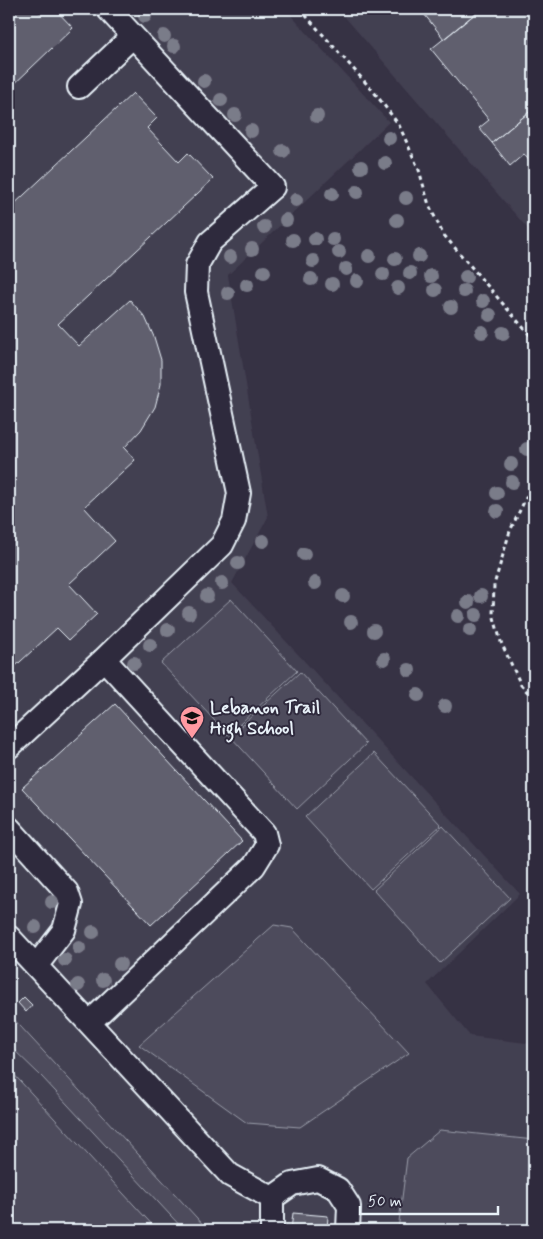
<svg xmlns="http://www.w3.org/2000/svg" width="543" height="1239" font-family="Mynerve,sans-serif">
	<rect width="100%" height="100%" fill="#363244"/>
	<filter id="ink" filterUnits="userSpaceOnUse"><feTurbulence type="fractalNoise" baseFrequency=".02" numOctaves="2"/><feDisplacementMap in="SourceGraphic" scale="10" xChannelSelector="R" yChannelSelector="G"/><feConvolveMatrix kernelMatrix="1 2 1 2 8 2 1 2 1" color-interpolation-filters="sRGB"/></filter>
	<g filter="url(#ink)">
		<path fill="#433f51" d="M9 9H285L389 122 228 275 268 517 232 583 520 894 427 984 470 1036 534 1044V1230H9Z
			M338 9H534V236Z"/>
		<path fill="#4d4b5c" stroke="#9a9eaa" d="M231 599 297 671 228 735 161 663Z
			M300 672 366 744 297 809 230 736Z
			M374 753 441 825 371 889 305 817Z
			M443 826 510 898 440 963 374 890Z
			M274 925 292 928 409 1053 300 1127 247 1123 139 1045Z
			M9 1014 208 1230H184L42 1077 9 1045Z
			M9 1069 157 1230H9Z
			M440 1130 534 1140V1230H398L407 1158Z"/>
		<path fill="#605e6e" stroke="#e8f1f8" d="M9 9H36L40 13 44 9H55L73 28 9 89Z
			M420 9H481L444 39Z
			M481 9H534V108L492 143 479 128 489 120 431 49Z
			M133 93 157 118 147 128 179 162 188 153 213 179 58 324 79 346 130 300 145 317 154 337 161 360V384L155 407 141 430 124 448 135 460 84 507 115 541 69 584 97 614 69 640 57 628 9 672V209Z
			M534 108V167L524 154 510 166 492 143Z
			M115 704 242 841 151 925 22 788Z
			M24 997 32 1005 26 1012 18 1003Z
			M293 1213 328 1216 327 1230H291Z"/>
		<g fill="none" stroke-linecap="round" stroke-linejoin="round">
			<defs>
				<path id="minor" d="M79 87 133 36
					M104 659 264 833 267 845 254 866 89 1023 230 1175 272 1198
					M9 747 104 659 222 545 234 521 239 493 196 292 197 265 210 242 273 187 108 9
					M9 828 67 892 71 904 64 930 36 966
					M9 937 89 1023
					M272 1198 292 1184 318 1179 338 1189 349 1206 348 1230
					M272 1198V1230"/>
			</defs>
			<use href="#minor" stroke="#e8f1f8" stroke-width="26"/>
			<path stroke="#e8f1f8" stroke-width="3" stroke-dasharray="4 4" stroke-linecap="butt" d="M300 9 374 92 399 125 419 170 429 205 443 234 534 340
				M534 481 510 531 494 585 493 614 501 642 521 685 534 699"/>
			<use href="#minor" stroke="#2f2a3d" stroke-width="22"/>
		</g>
		<g fill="#7a7b89">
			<circle cx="145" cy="16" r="7"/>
			<circle cx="164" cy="36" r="7"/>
			<circle cx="174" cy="46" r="7"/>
			<circle cx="204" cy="81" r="7"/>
			<circle cx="221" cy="100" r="7"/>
			<circle cx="235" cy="115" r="7"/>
			<circle cx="317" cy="116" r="7"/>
			<circle cx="251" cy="131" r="7"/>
			<circle cx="389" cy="138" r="7"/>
			<circle cx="283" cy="151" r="7"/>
			<circle cx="385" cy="163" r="7"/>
			<circle cx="361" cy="167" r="7"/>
			<circle cx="357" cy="192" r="7"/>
			<circle cx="332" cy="194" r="7"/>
			<circle cx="406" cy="198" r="7"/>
			<circle cx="296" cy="200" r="7"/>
			<circle cx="286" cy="220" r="7"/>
			<circle cx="397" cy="220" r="7"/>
			<circle cx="264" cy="227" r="7"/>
			<circle cx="315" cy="239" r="7"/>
			<circle cx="333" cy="239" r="7"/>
			<circle cx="293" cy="240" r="7"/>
			<circle cx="252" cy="249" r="7"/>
			<circle cx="339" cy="252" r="7"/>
			<circle cx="369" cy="256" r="7"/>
			<circle cx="419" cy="256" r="7"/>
			<circle cx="230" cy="257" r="7"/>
			<circle cx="395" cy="259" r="7"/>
			<circle cx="313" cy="261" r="7"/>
			<circle cx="346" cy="269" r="7"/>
			<circle cx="264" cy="272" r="7"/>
			<circle cx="410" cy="273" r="7"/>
			<circle cx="383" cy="274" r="7"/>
			<circle cx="431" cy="276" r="7"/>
			<circle cx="466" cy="277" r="7"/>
			<circle cx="311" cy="279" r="7"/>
			<circle cx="357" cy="281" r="7"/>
			<circle cx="332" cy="284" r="7"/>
			<circle cx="247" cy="285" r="7"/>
			<circle cx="398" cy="288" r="7"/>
			<circle cx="435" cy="290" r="7"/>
			<circle cx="464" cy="291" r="7"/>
			<circle cx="228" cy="293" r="7"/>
			<circle cx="483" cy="301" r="7"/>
			<circle cx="451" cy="307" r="7"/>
			<circle cx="490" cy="315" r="7"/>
			<circle cx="482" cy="332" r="7"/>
			<circle cx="503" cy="333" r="7"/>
			<circle cx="527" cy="449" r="7"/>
			<circle cx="511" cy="464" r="7"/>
			<circle cx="512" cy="482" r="7"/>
			<circle cx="497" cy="493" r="7"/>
			<circle cx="497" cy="511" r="7"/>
			<circle cx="263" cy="541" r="7"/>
			<circle cx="304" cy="554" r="7"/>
			<circle cx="238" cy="563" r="7"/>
			<circle cx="222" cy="583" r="7"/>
			<circle cx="315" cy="583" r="7"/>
			<circle cx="207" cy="596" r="7"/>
			<circle cx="343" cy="596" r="7"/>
			<circle cx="481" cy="596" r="7"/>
			<circle cx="468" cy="602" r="7"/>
			<circle cx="189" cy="613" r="7"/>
			<circle cx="476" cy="615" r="7"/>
			<circle cx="458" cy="616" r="7"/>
			<circle cx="351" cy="622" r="7"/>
			<circle cx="168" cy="630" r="7"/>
			<circle cx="470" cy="630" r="7"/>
			<circle cx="374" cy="631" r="7"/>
			<circle cx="150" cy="645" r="7"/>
			<circle cx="384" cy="659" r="7"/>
			<circle cx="134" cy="663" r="7"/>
			<circle cx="409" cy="670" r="7"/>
			<circle cx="418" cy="695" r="7"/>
			<circle cx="445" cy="706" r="7"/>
			<circle cx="52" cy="902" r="7"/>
			<circle cx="35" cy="927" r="7"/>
			<circle cx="93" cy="932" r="7"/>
			<circle cx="79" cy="948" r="7"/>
			<circle cx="65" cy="960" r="7"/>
			<circle cx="120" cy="964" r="7"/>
			<circle cx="103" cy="980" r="7"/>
			<circle cx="78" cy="985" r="7"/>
		</g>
	</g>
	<defs>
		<symbol id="school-pin" viewBox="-11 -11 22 30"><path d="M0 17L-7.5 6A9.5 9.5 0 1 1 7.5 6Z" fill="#ff9aa2" stroke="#2f2a3d"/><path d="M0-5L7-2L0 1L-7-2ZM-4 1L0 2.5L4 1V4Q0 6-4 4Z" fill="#111"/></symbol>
	</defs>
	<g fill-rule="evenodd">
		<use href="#school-pin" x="178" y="704" width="28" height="38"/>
	</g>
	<g text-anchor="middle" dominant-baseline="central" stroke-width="4" stroke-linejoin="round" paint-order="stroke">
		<g font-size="18" font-weight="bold" fill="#e8f1f8" stroke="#2f2a3d" text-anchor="start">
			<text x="210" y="708">Lebanon Trail<tspan x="210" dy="21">High School</tspan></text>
		</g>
	</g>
	<rect width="543" height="1239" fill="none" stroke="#2f2a3d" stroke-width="30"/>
	<rect x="15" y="15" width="513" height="1209" fill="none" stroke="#e8f1f8" stroke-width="2" filter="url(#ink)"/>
	<path d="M360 1206v8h138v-8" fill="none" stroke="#e8f1f8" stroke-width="2.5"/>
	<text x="368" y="1206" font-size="15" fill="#e8f1f8" stroke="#2f2a3d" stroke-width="4" paint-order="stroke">50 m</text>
</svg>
